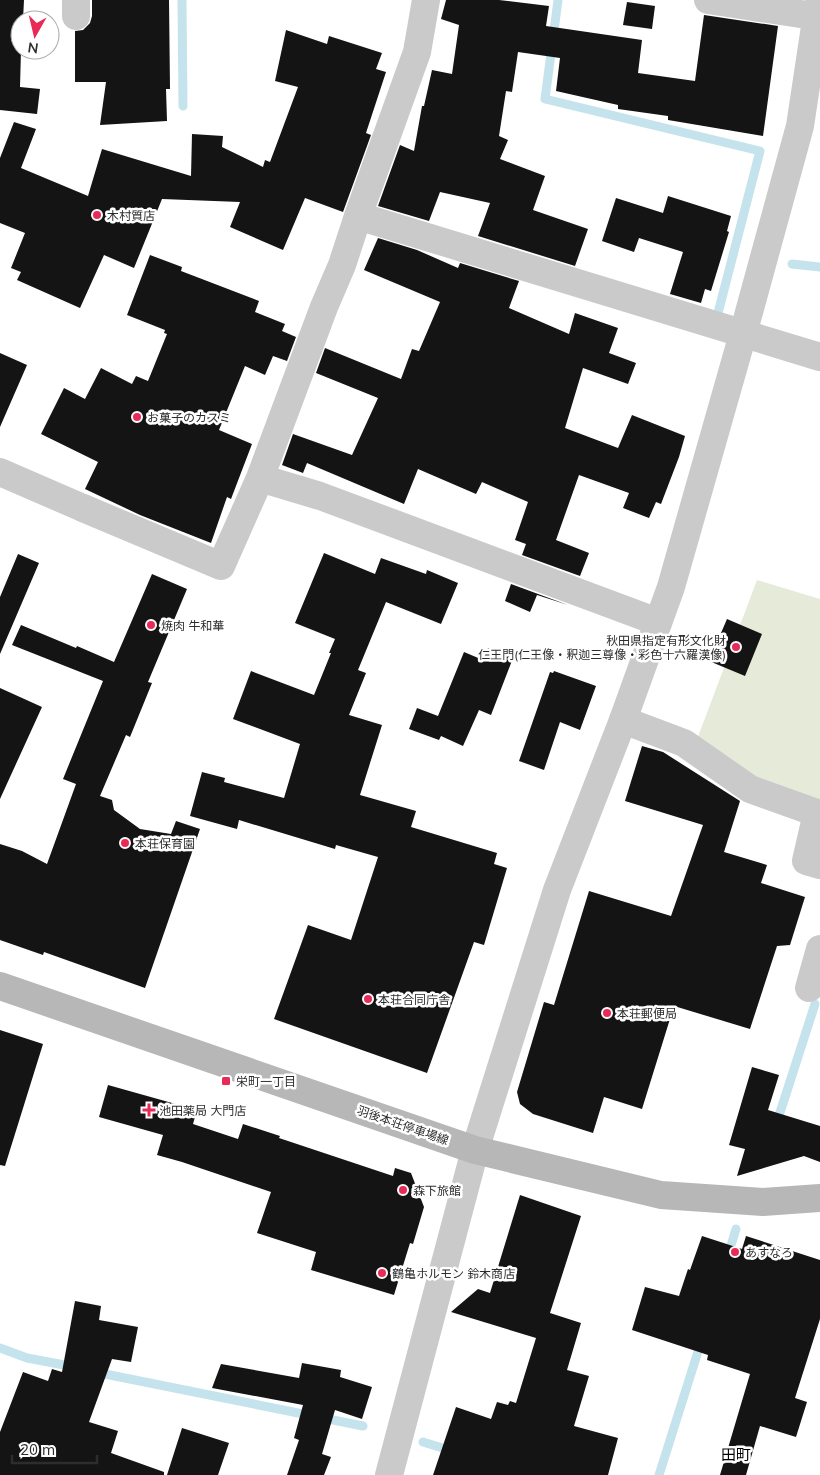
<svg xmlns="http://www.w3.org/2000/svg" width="820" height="1475" font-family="Mulish,'Noto Sans JP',sans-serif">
	<rect width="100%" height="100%" fill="#fff"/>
	<path fill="#e6ebd9" d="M757 580 820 599V803L755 780 696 742Z"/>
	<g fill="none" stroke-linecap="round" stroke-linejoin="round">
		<path stroke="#c5e3ec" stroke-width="9" d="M182 0 183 106
			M558 0 545 99 760 151 718 313
			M792 264 820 267
			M776 1125 815 1004
			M728 1255 736 1229
			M0 1348 27 1358 75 1367
			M95 1372 363 1426
			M423 1442 452 1451
			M659 1475 701 1342"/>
	</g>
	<path fill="#141414" d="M0 0H24L23 20H20V50H21L20 87 40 89 37 114 0 110Z
		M92 0H169L170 89H166L167 121 100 125 106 82H75V31L83 30 90 23 92 16Z
		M446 0H499L549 6 546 26 642 40 638 73 695 81 704 15 778 26 763 136 668 120V116L618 109V105L556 91 560 58 518 52 512 92 506 91 499 136 508 140 500 159 545 176 533 210 588 229 575 266 478 236 490 203 440 192 429 221 378 206 400 145 414 151 422 106H424L432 70 452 74 459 25 441 19Z
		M627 2 655 6 652 29 623 25Z
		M286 30 327 44 329 36 382 53 376 69 386 72 366 133 371 135 343 212 305 198 283 250 230 227 240 202 162 199 134 268 104 255 80 308 17 280 21 272 11 268 25 233 0 223V158L14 122 36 129 21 168 88 196 102 149 191 176 192 134 223 136 222 147 263 167 265 160 270 162 298 87 275 81Z
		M668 196 731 216 727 231 729 232 711 291 705 289 701 303 670 294 683 252 639 238 634 252 602 241 616 198 663 213Z
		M378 238 417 250 458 268 460 263 519 281 509 308 569 334 575 313 618 328 609 353 636 363 628 384 583 368 565 428 618 448 632 415 685 436 679 457 661 504 656 502 649 518 623 508 629 493 579 475 556 540 589 553 580 576 522 555 526 544 515 540 528 502 482 482 476 494 418 469 404 504 307 463 303 473 282 465 293 434 352 455 378 398 316 373 325 348 401 379 412 349 419 351 440 302 364 270Z
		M150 255 182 267 181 271 259 301 255 312 285 324 282 331 296 337 287 361 273 356 265 375 245 366 219 430 252 444 231 499 227 497 211 543 140 515 85 489 98 462 41 434 64 388 85 399 101 368 132 384 136 376 148 381 167 334 164 333 165 330 127 315Z
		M0 353 27 365 0 427Z
		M324 553 375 574 381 558 426 574 427 570 458 583 441 624 386 602 358 670 366 673 349 715 382 725 360 795 416 811 411 827 497 853 494 864 507 868 484 945 474 942 427 1073 274 1019 308 925 351 940 378 857 336 845 335 849 239 820 237 829 190 816 202 772 225 778 224 782 284 798 300 744 233 719 251 671 314 695 331 653H329L335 639 295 623Z
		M18 554 39 563 0 654V597Z
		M152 574 187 589 148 682 152 683 130 737 126 735 100 796 112 800 114 810 140 829 171 834 176 821 200 829 145 988 44 952 43 955 0 940V844L22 851 47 864 76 784 63 779 103 681 12 645 21 625 76 648 77 646 114 662Z
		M511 584 568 605 537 595 530 612 505 601Z
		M727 619 762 634 745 676 709 661Z
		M488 648 513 658 491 715 479 710 463 746 441 736 439 740 409 729 417 708 438 716 464 652 483 660Z
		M554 671 596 686 580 730 560 722 544 770 519 761 550 672 553 673Z
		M0 688 42 707 0 799Z
		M642 746 663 752 740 801 724 852 767 865 761 883 805 897 790 945 777 946 750 1029 674 1006 642 1109 604 1097 593 1133 533 1114 520 1104 517 1092 544 1002 554 1005 589 891 671 916 703 825 625 801Z
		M0 1030 43 1044 5 1166 0 1165Z
		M752 1067 779 1075 768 1110 820 1126V1162L804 1156 737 1176 745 1149 729 1145Z
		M108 1085 197 1110 193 1124 238 1139 243 1124 280 1136 279 1138 393 1176 395 1168 411 1173 424 1207 413 1244 410 1243 394 1295 311 1270 316 1252 257 1233 271 1192 182 1162 157 1155 163 1135 99 1117Z
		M520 1195 581 1216 550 1313 581 1323 567 1370 589 1376 574 1426 618 1438 608 1475H433L456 1407 491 1419 497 1402 508 1405 510 1401 516 1403 536 1338 451 1312 478 1289 490 1293Z
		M702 1236 742 1249 746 1236 820 1260V1319L795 1398 807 1402 796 1437 760 1426 746 1475H720L750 1374 707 1360 708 1355 632 1330 645 1287 679 1296 688 1269 690 1270Z
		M75 1301 101 1306 99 1320 138 1327 131 1362 112 1359 89 1422 118 1431 111 1453 164 1472V1475H0V1432L23 1372 48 1381 52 1369 62 1372Z
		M302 1363 341 1370 340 1377 372 1387 362 1419 335 1410 322 1454 331 1457 324 1475H287L299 1440 294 1438 303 1405 212 1388 221 1364 299 1378Z
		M182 1428 229 1443 218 1475H167Z"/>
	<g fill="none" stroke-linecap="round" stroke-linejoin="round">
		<path stroke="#cacaca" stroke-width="28" d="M708 0 820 17
			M76 16V0
			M358 216 820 357
			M260 478 320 496 658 622
			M83 508 221 566 260 478 324 307 342 265 358 216 417 52 426 0
			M623 720 684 743 750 789 817 813 806 861 820 865
			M809 988 820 949"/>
		<path stroke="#cacaca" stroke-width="28" d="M0 472 83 508
			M389 1475 475 1150 557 890 623 720 671 587 743 334 800 126 819 0"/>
		<path stroke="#b7b7b7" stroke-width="28" d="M0 986 475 1150 661 1195 763 1202 820 1198"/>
	</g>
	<g fill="#e92956" stroke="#fff" stroke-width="2">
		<circle cx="97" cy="215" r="5"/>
		<circle cx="137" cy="417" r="5"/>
		<circle cx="151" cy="625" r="5"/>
		<circle cx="736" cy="647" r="5"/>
		<circle cx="125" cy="843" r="5"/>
		<circle cx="368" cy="999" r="5"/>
		<circle cx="607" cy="1013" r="5"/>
		<rect x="221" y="1076" width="10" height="10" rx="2.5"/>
		<path d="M146.5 1102.5h5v5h5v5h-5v5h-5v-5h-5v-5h5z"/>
		<circle cx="403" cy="1190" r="5"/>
		<circle cx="735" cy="1252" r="5"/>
		<circle cx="382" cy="1273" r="5"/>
	</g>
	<g text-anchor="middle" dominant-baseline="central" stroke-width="5" stroke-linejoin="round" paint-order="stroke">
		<g font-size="12" fill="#2d2d2d" stroke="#fff" text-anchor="start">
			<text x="107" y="215">木村質店</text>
			<text x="147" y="417">お菓子のカスミ</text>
			<text x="161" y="625">焼肉 牛和華</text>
			<text x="726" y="640" text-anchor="end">秋田県指定有形文化財<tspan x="726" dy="14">仁王門(仁王像・釈迦三尊像・彩色十六羅漢像)</tspan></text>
			<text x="135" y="843">本荘保育園</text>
			<text x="378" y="999">本荘合同庁舎</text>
			<text x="617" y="1013">本荘郵便局</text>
			<text x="236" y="1081">栄町一丁目</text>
			<text x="159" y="1110">池田薬局 大門店</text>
			<text x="413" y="1190">森下旅館</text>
			<text x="745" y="1252">あすなろ</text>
			<text x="392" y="1273">鶴亀ホルモン 鈴木商店</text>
		</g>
		<g font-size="12" fill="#2d2d2d" stroke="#fff">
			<text transform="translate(403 1125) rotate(19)">羽後本荘停車場線</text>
		</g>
		<g font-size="15" fill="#000" stroke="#fff">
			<text x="736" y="1454">田町</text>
		</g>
	</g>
	<g transform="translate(35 35) rotate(188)"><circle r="24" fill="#ffffff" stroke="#ababab"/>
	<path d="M0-4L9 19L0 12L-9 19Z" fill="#e92956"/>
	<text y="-8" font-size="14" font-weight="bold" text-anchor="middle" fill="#2d2d2d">N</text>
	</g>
	<path d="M12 1455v8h85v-8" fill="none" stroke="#2d2d2d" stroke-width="2.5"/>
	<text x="20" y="1455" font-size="15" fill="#2d2d2d" stroke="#ffffff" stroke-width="4" paint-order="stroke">20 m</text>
</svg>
